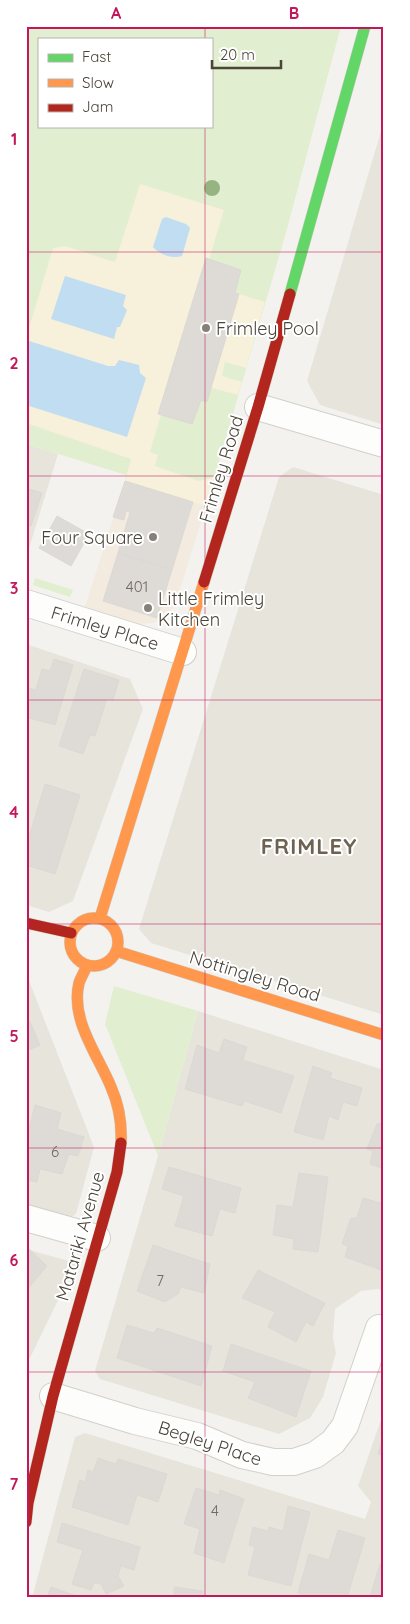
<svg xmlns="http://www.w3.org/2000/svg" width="410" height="1624" font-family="Quicksand,sans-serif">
	<rect width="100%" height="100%" fill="#f4f2ee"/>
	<path fill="#e7e4dc" d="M384 121V425L320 405 307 381Z
		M26 444 58 454 26 558Z
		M293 467 384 495V1015L151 943 139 929 279 477Z
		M26 644 130 679 143 709 73 901 49 912 26 905Z
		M26 973 94 1147 76 1214 66 1220 26 1211Z
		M198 1011 384 1070V1291L378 1289 361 1291 335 1309 333 1338 336 1353 323 1397 310 1418 279 1434 100 1379 95 1371 158 1156Z
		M26 1249 76 1263 30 1358 26 1357Z
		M384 1411V1598H32L75 1437 85 1433 365 1519 371 1502 358 1486Z"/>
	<path fill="#f3ebdf" d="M125 481 206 506 175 605 162 619 153 623 140 624 85 607Z"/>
	<path fill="#e1eecf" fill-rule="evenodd" d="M26 26H341L287 229 206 506 125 481 126 475 26 444ZM39 39H211V126H39Z
		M35 578 73 590 70 597 33 585Z
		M114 986 198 1011 158 1156 105 1024Z"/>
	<path fill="#f7f0da" d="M140 184 224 210 209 260 206 259 158 413 161 415 150 452 158 455 155 466 199 481 214 477 206 506 125 481 131 459 26 423V327L29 328 53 248 65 246 115 262Z
		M239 294 265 302 246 368 225 362 222 376 242 382 238 395 211 388Z"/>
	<path fill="#c0ddf1" d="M166 217 186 224 190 228 182 256C172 259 160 255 153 247L162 219Z
		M65 276 126 295 123 306 127 310 120 327H117L114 339 51 319Z
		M26 340 108 366H115L119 360 139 365 140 373 146 378 127 437 26 405Z"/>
	<path fill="#dedbd6" stroke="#dcd9d4" d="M206 258 241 270 235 293 239 294 211 388 207 402 201 400 192 424 158 414Z
		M125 481 193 502 172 570 118 553 130 512 126 511 124 520 113 517Z
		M26 488 42 493 31 526 26 524Z
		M57 516 89 534 71 566 39 548Z
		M118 553 172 570 157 618 103 601Z
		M54 659 73 665 55 725 26 717V687L36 690 42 669 50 671Z
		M84 669 119 680 113 700 107 698 95 736 90 735 83 754 59 746Z
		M45 784 80 795 55 874 26 865V847Z
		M30 1022 40 1045 26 1051V1023Z
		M224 1039 247 1047 243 1060 294 1076 281 1113 244 1101 242 1106 185 1089 197 1045 219 1053Z
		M313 1066 332 1073 330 1078 362 1088 357 1106 343 1102 338 1120 329 1116 323 1140 294 1132Z
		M35 1105 61 1113 57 1129 84 1137 78 1156 69 1154 62 1174 40 1169 37 1182 26 1180V1142Z
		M384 1122V1169L370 1164 373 1151 367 1149 377 1124Z
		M169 1167 241 1188 235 1213 220 1209 212 1236 175 1226 184 1196 162 1189Z
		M299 1173 328 1177 318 1252 293 1249 294 1239 273 1235 277 1205 293 1207Z
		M363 1198 384 1204V1271L345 1257 348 1246 342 1244 351 1218H357Z
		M153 1245 210 1264 204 1293 181 1287 178 1294 165 1302 137 1291Z
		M28 1248 47 1266 26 1291V1250Z
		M258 1270 325 1303 313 1326 306 1322 296 1342 268 1327 275 1312 242 1298Z
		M127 1325 154 1333 157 1328 212 1346 201 1386 117 1358Z
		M231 1344 311 1371 296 1417 248 1398 255 1382 223 1371Z
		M384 1436V1456L378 1454Z
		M98 1458 116 1464 118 1459 167 1474 158 1502 137 1495 128 1525 72 1507 80 1480 85 1482 88 1470 93 1472Z
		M196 1488 219 1495 220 1490 244 1499 224 1563 194 1553 200 1529 184 1524Z
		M288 1506 310 1512 291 1586 248 1575 255 1547 249 1545 253 1527 268 1531 269 1527 283 1531Z
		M62 1523 140 1547 134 1570 121 1566 118 1576 124 1586 106 1594 101 1584 94 1583 91 1590 72 1584 83 1550 57 1542Z
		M338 1530 365 1538 347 1598H313L298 1593 309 1554 329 1560Z
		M380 1564 384 1565V1598H373L370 1597Z
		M51 1587 82 1598H47Z
		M174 1587 203 1591V1598H174Z"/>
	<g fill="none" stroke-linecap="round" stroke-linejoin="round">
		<defs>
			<path id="street" d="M258 407 384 444
				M26 603 183 652
				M26 1218 97 1238
				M53 1396 135 1421 197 1436 242 1455 273 1462H294L315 1455 333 1442 345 1426 379 1328"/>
			<path id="fast" d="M290 294 365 26"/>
			<path id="slow" d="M70 942a24 24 0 1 1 48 0a24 24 0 1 1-48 0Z
				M100 918 204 582
				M116 951 384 1035
				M87 965C85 971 81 977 79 983 70 1020 98 1055 111 1087 119 1105 122 1123 121 1143"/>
			<path id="jam" d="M204 582 258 407 290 294
				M26 923 71 933
				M26 1522 28 1503 53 1396 117 1172 121 1143"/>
		</defs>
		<use href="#street" stroke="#d2d0cb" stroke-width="28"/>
		<use href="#fast" stroke="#d3cfc5" stroke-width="12"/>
		<use href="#slow" stroke="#d3cfc5" stroke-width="12"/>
		<use href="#jam" stroke="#d3cfc5" stroke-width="12"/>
		<use href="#street" stroke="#fdfdfc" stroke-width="26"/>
		<use href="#fast" stroke="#63d668" stroke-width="11"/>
		<use href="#slow" stroke="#ff974d" stroke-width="11"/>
		<use href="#jam" stroke="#b3261e" stroke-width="11"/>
	</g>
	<circle fill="#96b382" cx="212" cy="188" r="8"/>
	<path fill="none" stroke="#c2185b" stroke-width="1" stroke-opacity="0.55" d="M205 26V39M205 126V1598M26 252H384M26 476H384M26 700H384M26 924H384M26 1148H384M26 1372H384"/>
	<g fill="#868178" stroke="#fff" stroke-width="2">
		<circle cx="206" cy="328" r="5"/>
		<circle cx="153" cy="537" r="5"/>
		<circle cx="148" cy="608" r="5"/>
	</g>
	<g text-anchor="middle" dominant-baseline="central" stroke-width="4" stroke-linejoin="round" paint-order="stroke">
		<g font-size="15" fill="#706a61">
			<text x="137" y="586">401</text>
			<text x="55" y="1151">6</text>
			<text x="160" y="1280">7</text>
			<text x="215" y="1510">4</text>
		</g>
		<g font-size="18" fill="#4b4439" stroke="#fff" text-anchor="start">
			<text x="216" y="328">Frimley Pool</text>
			<text x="143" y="537" text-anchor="end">Four Square</text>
			<text x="158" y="598">Little Frimley<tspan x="158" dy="21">Kitchen</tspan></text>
		</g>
		<g font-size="18" fill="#4b4439" stroke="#fff">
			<text transform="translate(221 469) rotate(-73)">Frimley Road</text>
			<text transform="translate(105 628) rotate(17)">Frimley Place</text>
			<text transform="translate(255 976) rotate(17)">Nottingley Road</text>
			<text transform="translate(80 1236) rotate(-74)">Matariki Avenue</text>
			<text transform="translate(210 1443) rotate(18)">Begley Place</text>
		</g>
		<g font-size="22" font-weight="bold" letter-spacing="1" fill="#6e6250" stroke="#fff">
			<text x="309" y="846">FRIMLEY</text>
		</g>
	</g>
	<rect width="410" height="1624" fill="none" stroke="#ffffff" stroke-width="55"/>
	<rect x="38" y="38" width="175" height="90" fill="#ffffff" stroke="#b7b4b0"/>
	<rect x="48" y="54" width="25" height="8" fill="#63d668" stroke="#b7b4b0"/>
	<text x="82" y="62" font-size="15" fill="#4b4439">Fast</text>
	<rect x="48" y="79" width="25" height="8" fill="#ff974d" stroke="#b7b4b0"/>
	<text x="82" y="88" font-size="15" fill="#4b4439">Slow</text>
	<rect x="48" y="104" width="25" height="8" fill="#b3261e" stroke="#b7b4b0"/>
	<text x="82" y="112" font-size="15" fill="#4b4439">Jam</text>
	<path d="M212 60v8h69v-8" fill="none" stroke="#4b4439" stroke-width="2.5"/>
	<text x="220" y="60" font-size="15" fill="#4b4439" stroke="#ffffff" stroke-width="4" paint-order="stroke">20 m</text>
	<rect x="28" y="28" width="354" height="1568" fill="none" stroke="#c2185b" stroke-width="2"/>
	<g font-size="16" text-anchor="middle" font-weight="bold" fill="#c2185b">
		<text x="116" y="19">A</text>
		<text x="294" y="19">B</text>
		<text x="14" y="145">1</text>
		<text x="14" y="369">2</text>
		<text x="14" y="594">3</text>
		<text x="14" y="818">4</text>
		<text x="14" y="1042">5</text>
		<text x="14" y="1266">6</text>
		<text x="14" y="1490">7</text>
	</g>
</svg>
